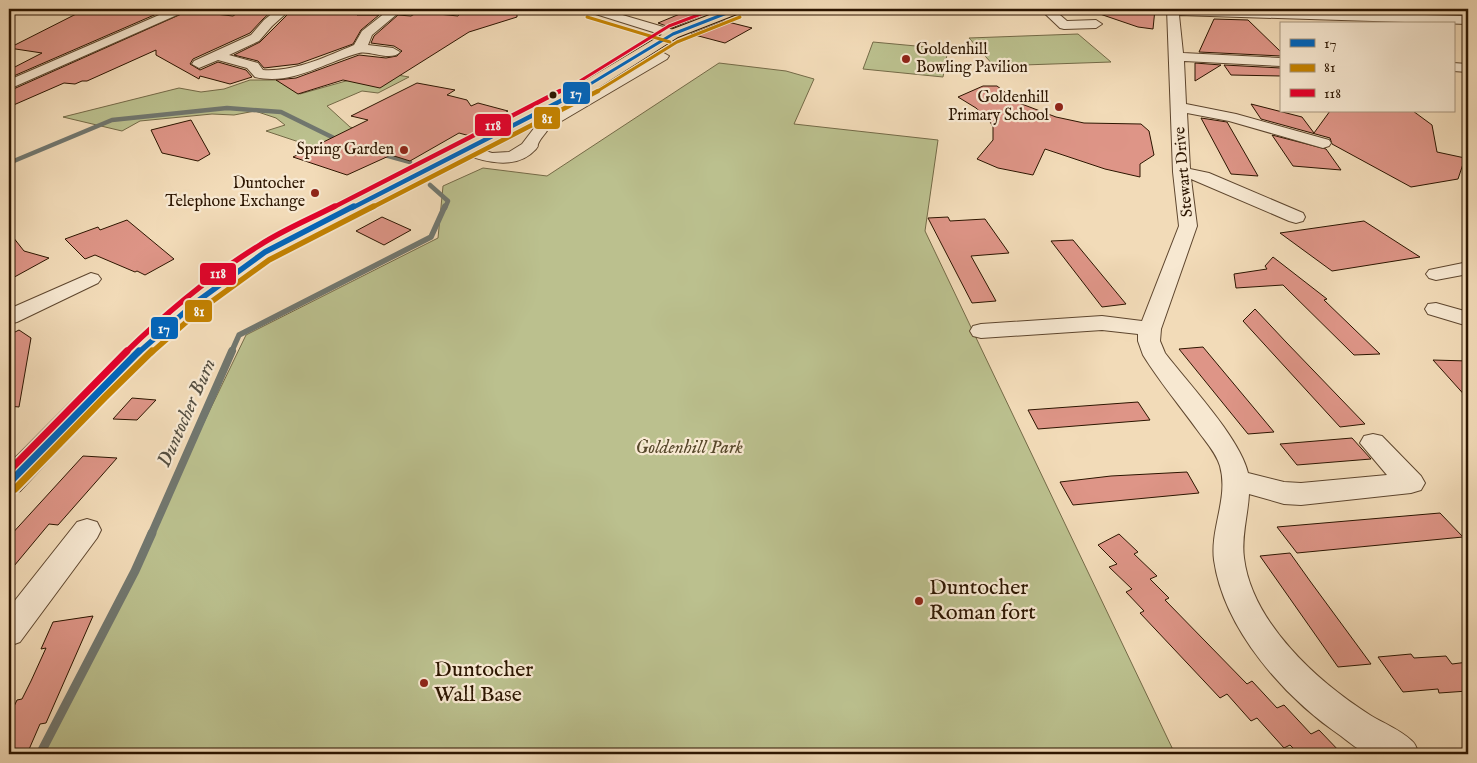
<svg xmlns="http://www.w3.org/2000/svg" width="1477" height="763" font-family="'IM FELL English',serif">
	<rect width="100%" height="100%" fill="#f2dbb8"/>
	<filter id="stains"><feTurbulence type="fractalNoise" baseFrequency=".004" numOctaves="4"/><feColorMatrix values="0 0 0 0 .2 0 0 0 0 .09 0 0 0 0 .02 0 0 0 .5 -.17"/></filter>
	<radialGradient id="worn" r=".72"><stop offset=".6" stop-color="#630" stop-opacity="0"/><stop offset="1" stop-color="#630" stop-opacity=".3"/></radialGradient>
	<path fill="#bbc08e" stroke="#746a47" d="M1078 34 1111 62 994 66 969 38Z
		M873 42 948 49 943 77 863 69Z
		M719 63 786 71 814 79 794 124 938 140 925 231 1175 754H44L246 335 438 238 443 186 483 168 547 176Z
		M386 73 409 77 378 93 362 91 327 106 350 127 379 135 314 147 266 131 285 125 276 118 255 111 234 115 212 114 140 121 122 131 63 117 179 88 201 92 224 89 250 80H277L300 94 360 77Z"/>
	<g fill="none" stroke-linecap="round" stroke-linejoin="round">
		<path stroke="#71776f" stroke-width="4.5" d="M381 154 410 162
			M9 163 112 120 227 108 281 112 340 141
			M430 185 448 201 445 208"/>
		<path stroke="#71776f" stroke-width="5.5" d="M231 353 239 335 431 237 445 206"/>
		<path stroke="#71776f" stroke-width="8" d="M151 535 232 351"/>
		<path stroke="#71776f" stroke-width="9" d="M40 754 135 571 152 533"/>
	</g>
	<path fill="#de9587" stroke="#2c1500" d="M86 9H168L9 78V70L42 53 9 48Z
		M244 9H274L263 19 250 33 193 59 190 64 200 70 218 62 246 70 252 77 230 84 200 76 199 79 156 55V50L87 81H82L75 84 64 83 9 107V91L188 11 233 16Z
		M1094 9H1155L1153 29 1138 27 1094 12Z
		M292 10 344 11 343 12 360 13 357 15H379L361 30 353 44 298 64 264 68 258 61 234 55 260 42Z
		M687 11 703 15 672 28 658 23Z
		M418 12 458 16 461 12 517 13V17L469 32 380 88 343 80 298 94 276 80 296 78 359 55 386 58 397 56 402 51 394 46 371 43 374 36 398 15 411 16Z
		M1214 19 1248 20 1281 52V56L1199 52Z
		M724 21 752 28 725 43 691 34Z
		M1195 63 1221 65 1195 81Z
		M1224 65 1281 68V76L1231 75Z
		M417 83 455 90 447 95 467 100 471 106 478 103 508 111 496 118 499 119 470 136 459 133 410 161 391 155 347 175 293 157 368 120 351 116Z
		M983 86H997L1019 103 1056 117 1084 123 1141 124 1149 131 1154 155 1140 164V177L1105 169 1045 149 1033 175 998 168 977 159 993 140V127L989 120 976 108 958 97Z
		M1251 104 1302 117 1314 133 1330 111H1413L1432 125 1437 152 1465 158 1458 179 1411 187 1332 144 1330 138 1261 119Z
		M1201 118 1227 122 1258 176 1231 174Z
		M191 120 210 154 198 161 162 153 151 130Z
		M1272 135 1326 149 1341 170 1293 166Z
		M382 217 411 230 384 245 356 231Z
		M948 217 950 221 985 219 1009 253 971 256 996 301 972 303 928 218Z
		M127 220 174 259 145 275 137 271 135 272 95 255 85 259 65 239 98 227 100 230Z
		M1364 221 1420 257 1332 271 1280 233Z
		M9 232 24 251 49 258 9 280Z
		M1073 240 1097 269 1126 304 1102 307 1051 241Z
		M1273 257 1327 299 1324 300 1380 354 1354 355 1283 285 1236 288 1234 274 1267 269 1265 266Z
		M1255 309 1286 342 1365 424 1340 427 1243 321Z
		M19 330 31 338 19 407 9 406V335Z
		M1203 347 1259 414 1274 432 1248 434 1179 349Z
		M1433 360 1468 361V399Z
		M132 398 156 400 137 420 113 419Z
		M1138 402 1150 420 1038 429 1028 410Z
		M1352 438 1371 459 1297 465 1280 444Z
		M83 456 117 458 58 525 49 524 9 572V537Z
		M1187 472 1199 493 1073 505 1060 482 1111 476Z
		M1440 513 1463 537 1297 553 1277 527Z
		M1119 534 1138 552 1134 554 1157 576 1150 579 1169 598 1165 600 1247 684 1252 681 1277 708 1284 705 1311 734 1319 730 1342 754H1299L1290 745 1284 748 1257 718 1251 721 1227 694 1220 698 1140 613 1144 611 1126 592 1132 589 1109 567 1117 564 1098 545Z
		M1290 553 1310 581 1371 664 1338 667 1260 556Z
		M93 616 46 723 40 724 27 754H9V717L17 700 22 699 31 681 46 648 41 649 53 622Z
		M1411 654 1414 658 1446 656 1452 664 1468 662V691L1439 693 1438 689 1403 692 1378 657Z"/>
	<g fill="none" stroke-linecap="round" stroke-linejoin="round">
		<defs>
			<path id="minor" d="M173 9H188L186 11 9 89V80Z
				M278 9H291L272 26 259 41 229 55 258 63 263 70C295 72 325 57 354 45L362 31 390 9H403L372 35 368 45 393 48 400 52C391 62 370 50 359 53 325 62 292 86 255 77L247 68 218 60 199 68 192 64 194 61 251 35 264 20Z
				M584 9H602L677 31 679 34 673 38 669 37 586 11Z
				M1040 9H1053L1067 21 1096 20 1102 24 1096 28 1064 29 1060 28Z
				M1167 9 1468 16V24L1179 15 1183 53 1281 58V66L1184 61 1186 104 1236 114 1329 140 1331 143 1329 146 1323 148 1229 121 1187 113 1190 169 1209 173 1303 213 1305 217 1303 221 1296 223 1289 221 1191 179 1197 226 1161 329 1160 341 1165 353C1188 383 1240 438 1248 473L1284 482 1301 483 1387 475 1360 443 1364 436 1373 434 1382 436 1421 476 1425 483 1421 490 1411 493 1301 505 1284 504 1249 494C1248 515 1241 537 1244 558 1252 623 1318 682 1370 715 1383 723 1401 730 1412 741 1416 744 1417 750 1419 754 1403 754 1385 757 1370 754 1360 752 1349 742 1341 736 1285 698 1224 630 1214 560 1210 528 1229 498 1220 466 1216 453 1206 442 1198 431 1180 406 1159 381 1143 355L1138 341V334L1102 330 981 338 973 336 970 331 973 326 981 324 1102 316 1142 321 1179 226 1173 172Z
				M662 52 669 56 667 59 548 129C546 133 541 138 539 142 536 148 540 144 536 149 516 171 485 162 461 153L459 150 461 147 467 145 492 153 509 152 522 144 538 123Z
				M1453 63 1468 64V72L1453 71Z
				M1468 262V274L1436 280 1429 278 1426 274 1429 270Z
				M91 273 98 275 101 279 98 283 17 322 9 324V309Z
				M1436 303 1468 312V326L1428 314 1425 309 1428 304Z
				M87 519 97 522 101 530 97 538 20 642 9 646V608L77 522Z"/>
			<path id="major" d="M725 9H744L742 12 678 37 590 93 273 257C175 319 99 407 20 491L9 495V464C87 386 163 306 257 247L578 85 668 31Z
				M1458 9H1468V13L1460 12Z"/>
		</defs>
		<use href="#minor" stroke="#5e462e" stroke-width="2"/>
		<use href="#major" stroke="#2c1500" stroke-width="2"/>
		<use href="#minor" fill="#f7e8d1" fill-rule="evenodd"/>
		<use href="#major" fill="#f2dbb8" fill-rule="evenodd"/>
		<defs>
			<path id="bus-1-far3" d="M577 92 673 34 737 9"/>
			<path id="bus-1-far2" d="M352 208 580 91"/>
			<path id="bus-1-far1" d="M138 353 195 303 265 252 354 206"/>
			<path id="bus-1" d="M9 483 139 351"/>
			<path id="bus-2-far3" d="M587 17 670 42
				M596 92 677 42 740 17"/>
			<path id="bus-2-far2" d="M371 208 598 91"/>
			<path id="bus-2-far1" d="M151 353 200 310 269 260 374 206"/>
			<path id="bus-2" d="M15 489 105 397 152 351"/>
			<path id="bus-3-far3" d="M558 92 580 81 669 26 714 9"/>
			<path id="bus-3-far2" d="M332 208 560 91"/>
			<path id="bus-3-far1" d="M125 353C166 313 211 275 260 245 283 230 310 219 335 206"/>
			<path id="bus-3" d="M9 471 127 351"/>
		</defs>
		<use href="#bus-1-far3" stroke="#f7e8d1" stroke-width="5"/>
		<use href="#bus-1-far2" stroke="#f7e8d1" stroke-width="7"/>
		<use href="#bus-1-far1" stroke="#f7e8d1" stroke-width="9"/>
		<use href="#bus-1" stroke="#f7e8d1" stroke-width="11"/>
		<use href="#bus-2-far3" stroke="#f7e8d1" stroke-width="5"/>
		<use href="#bus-2-far2" stroke="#f7e8d1" stroke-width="7"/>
		<use href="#bus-2-far1" stroke="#f7e8d1" stroke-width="9"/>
		<use href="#bus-2" stroke="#f7e8d1" stroke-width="11"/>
		<use href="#bus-3-far3" stroke="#f7e8d1" stroke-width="5"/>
		<use href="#bus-3-far2" stroke="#f7e8d1" stroke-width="7"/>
		<use href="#bus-3-far1" stroke="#f7e8d1" stroke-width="9"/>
		<use href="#bus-3" stroke="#f7e8d1" stroke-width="11"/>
		<use href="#bus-1-far3" stroke="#0065bd" stroke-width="3"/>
		<use href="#bus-1-far2" stroke="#0065bd" stroke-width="4.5"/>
		<use href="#bus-1-far1" stroke="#0065bd" stroke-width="5.5"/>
		<use href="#bus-1" stroke="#0065bd" stroke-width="7"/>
		<use href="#bus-2-far3" stroke="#c48200" stroke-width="3"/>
		<use href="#bus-2-far2" stroke="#c48200" stroke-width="4.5"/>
		<use href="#bus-2-far1" stroke="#c48200" stroke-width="5.5"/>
		<use href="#bus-2" stroke="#c48200" stroke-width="7"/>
		<use href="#bus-3-far3" stroke="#e4002b" stroke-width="3"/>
		<use href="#bus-3-far2" stroke="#e4002b" stroke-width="4.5"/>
		<use href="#bus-3-far1" stroke="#e4002b" stroke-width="5.5"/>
		<use href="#bus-3" stroke="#e4002b" stroke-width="7"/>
	</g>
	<g fill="#8f2418" stroke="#f7e8d1" stroke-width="2">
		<circle cx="906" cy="59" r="5"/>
		<circle cx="1059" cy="107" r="5"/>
		<circle cx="404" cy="150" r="5"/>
		<circle cx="315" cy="193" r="5"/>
		<circle cx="919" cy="601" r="5"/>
		<circle cx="424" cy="683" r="5"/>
	</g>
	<circle fill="#2c1500" stroke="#f7e8d1" stroke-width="2" cx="553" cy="95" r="4.5"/>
	<g text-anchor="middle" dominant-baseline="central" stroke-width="4.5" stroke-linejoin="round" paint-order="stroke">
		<g font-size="16" fill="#2c1500" stroke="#f7e8d1" text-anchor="end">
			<text x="916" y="50" text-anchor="start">Goldenhill<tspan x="916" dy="18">Bowling Pavilion</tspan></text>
			<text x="1049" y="98">Goldenhill<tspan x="1049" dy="18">Primary School</tspan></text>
			<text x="394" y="150">Spring Garden</text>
			<text x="305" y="184">Duntocher<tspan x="305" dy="18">Telephone Exchange</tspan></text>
		</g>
		<g font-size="16" fill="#2c1500" stroke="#f7e8d1">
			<text transform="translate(1184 172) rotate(-95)">Stewart Drive</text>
		</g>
		<g font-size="19" font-style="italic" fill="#57482b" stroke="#f7e8d1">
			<text x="689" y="448">Goldenhill Park</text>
		</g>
		<g font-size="20" font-style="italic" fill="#544e41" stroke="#f7e8d1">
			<text transform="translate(187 413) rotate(-66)">Duntocher Burn</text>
		</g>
		<g font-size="22" fill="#2c1500" stroke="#f7e8d1" text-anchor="start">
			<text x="929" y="588">Duntocher<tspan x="929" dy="25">Roman fort</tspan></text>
			<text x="434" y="670">Duntocher<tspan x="434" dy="25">Wall Base</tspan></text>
		</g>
	</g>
	<g stroke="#f7e8d1" stroke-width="2">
		<rect x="562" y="81" width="29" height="24" rx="5" fill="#0065bd"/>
		<rect x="533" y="106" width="28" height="24" rx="5" fill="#c48200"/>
		<rect x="474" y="113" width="38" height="24" rx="5" fill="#e4002b"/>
		<rect x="199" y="262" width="38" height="24" rx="5" fill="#e4002b"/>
		<rect x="184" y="299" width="29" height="24" rx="5" fill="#c48200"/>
		<rect x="150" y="316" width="29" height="24" rx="5" fill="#0065bd"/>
	</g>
	<g font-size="14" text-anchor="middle" font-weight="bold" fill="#fff">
		<text x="576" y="98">17</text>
		<text x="547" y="123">81</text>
		<text x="493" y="130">118</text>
		<text x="218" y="278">118</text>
		<text x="199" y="316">81</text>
		<text x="164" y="333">17</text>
	</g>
	<rect width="1477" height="763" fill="none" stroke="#f2dbb8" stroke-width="30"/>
	<rect x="10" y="10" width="1457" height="743" fill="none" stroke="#2c1500" stroke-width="2.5"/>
	<rect x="15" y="15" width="1447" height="733" fill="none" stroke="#2c1500"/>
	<rect x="1280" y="22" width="175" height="90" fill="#f7e8d1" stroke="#a6947d"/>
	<rect x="1290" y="39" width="25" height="8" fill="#0065bd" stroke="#a6947d"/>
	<text x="1324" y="48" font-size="15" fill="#2c1500">17</text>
	<rect x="1290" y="64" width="25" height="8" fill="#c48200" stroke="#a6947d"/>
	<text x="1324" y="72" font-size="15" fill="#2c1500">81</text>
	<rect x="1290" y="89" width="25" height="8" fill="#e4002b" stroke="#a6947d"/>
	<text x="1324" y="98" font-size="15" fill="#2c1500">118</text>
	<rect width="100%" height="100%" filter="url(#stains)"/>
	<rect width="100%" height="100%" fill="url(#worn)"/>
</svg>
